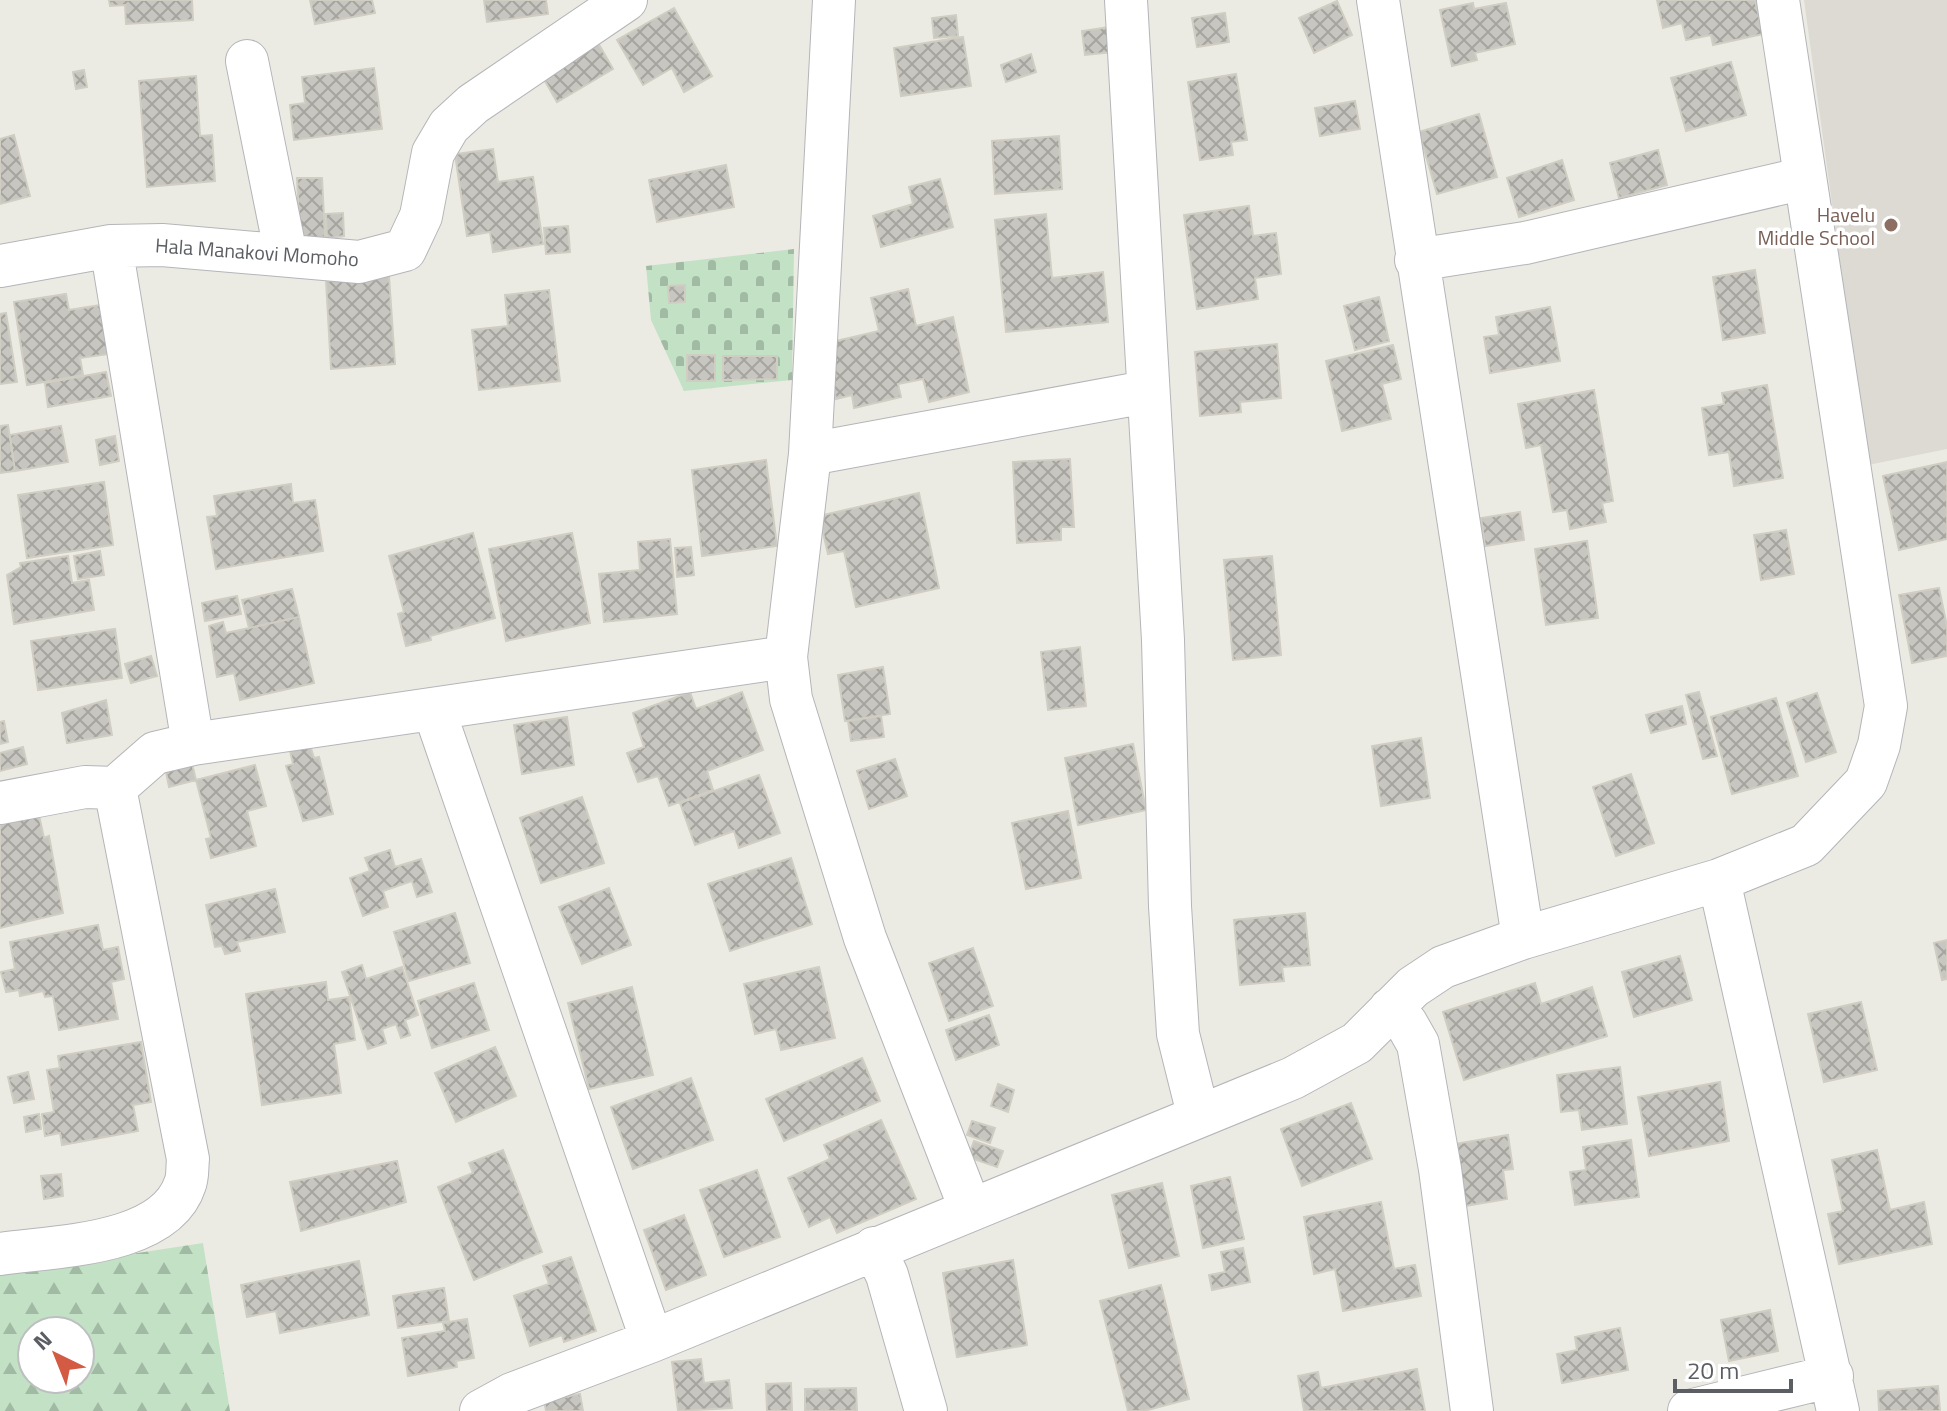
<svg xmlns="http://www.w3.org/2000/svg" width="1947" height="1411" font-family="'Titillium Web',sans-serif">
	<defs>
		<pattern id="forest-firs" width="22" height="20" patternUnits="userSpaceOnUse" patternTransform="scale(2)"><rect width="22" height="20" fill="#c3e1c5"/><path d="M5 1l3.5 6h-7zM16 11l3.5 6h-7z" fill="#a1baa3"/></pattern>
		<pattern id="cemetery-stones" width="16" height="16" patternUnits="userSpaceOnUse" patternTransform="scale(2)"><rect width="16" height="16" fill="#c3e1c5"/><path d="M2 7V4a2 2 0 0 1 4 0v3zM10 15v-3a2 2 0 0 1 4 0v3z" fill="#a1baa3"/></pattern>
		<pattern id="building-cross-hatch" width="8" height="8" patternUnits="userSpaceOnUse" patternTransform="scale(2)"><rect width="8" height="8" fill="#c7c6c0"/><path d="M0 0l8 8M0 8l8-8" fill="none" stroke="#a5a49f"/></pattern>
	</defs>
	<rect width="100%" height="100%" fill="#ecebe3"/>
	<path fill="#dcdad2" d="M1804 0H1947V449L1868 465Z"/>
	<path fill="url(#forest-firs)" fill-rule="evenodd" d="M203 1243 230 1411H0V1274ZM32 1331H80V1379H32Z"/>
	<path fill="url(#cemetery-stones)" d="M794 249 792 380 684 391 651 320 646 266Z"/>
	<path fill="url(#building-cross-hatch)" stroke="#d0cdc2" stroke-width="2" d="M109 0H192L193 20 126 24 125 5 110 6Z
		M310 0H372L375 13 315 24Z
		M484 0H546L548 14 487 22Z
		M1657 0H1755L1763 34 1713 45 1711 35 1686 40 1682 23 1663 28Z
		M1337 1 1352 35 1314 53 1299 18Z
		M1473 3 1474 9 1506 3 1515 44 1475 53 1477 60 1452 66 1440 10Z
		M674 8 712 76 684 92 672 68 643 85 617 40Z
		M1225 13 1229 42 1197 47 1192 18Z
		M956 15 958 36 934 38 932 18Z
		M1110 27 1113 52 1085 55 1082 31Z
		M963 37 971 86 901 96 894 48Z
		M597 41 613 69 557 102 541 74Z
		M1031 54 1036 72 1006 82 1001 65Z
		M1731 62 1746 115 1686 131 1671 78Z
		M374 68 382 129 294 140 290 105 305 103 302 77Z
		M84 70 87 87 76 89 73 72Z
		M1236 74 1247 140 1231 142 1233 155 1200 160 1188 82Z
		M196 76 200 136 212 135 215 181 147 187 139 81Z
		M1355 101 1360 129 1320 136 1315 108Z
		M1479 114 1497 177 1437 194 1419 132Z
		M14 135 30 196 0 204V139Z
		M1059 136 1062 189 995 194 992 141Z
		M493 149 498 182 533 177 543 244 493 252 490 232 467 236 455 154Z
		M1658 150 1667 185 1619 198 1610 163Z
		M1562 160 1574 200 1519 217 1507 178Z
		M726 165 734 207 657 222 649 180Z
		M297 178H322L325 237 300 239Z
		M940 179 953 227 881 247 873 216 913 204 909 187Z
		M1249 206 1253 236 1276 233 1281 274 1255 278 1258 299 1197 309 1184 215Z
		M343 213 344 236 327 238 326 214Z
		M1046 214 1052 278 1103 272 1108 322 1006 332 995 220Z
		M568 226 570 252 546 254 544 228Z
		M1755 270 1765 333 1723 340 1713 277Z
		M389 276 395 364 331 369 326 281Z
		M685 285V302L669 303 668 286Z
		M908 289 916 326 953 317 969 392 929 402 923 379 898 384 901 397 854 408 852 395 836 399 823 344 879 331 871 298Z
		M549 290 560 381 479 390 472 330 508 326 505 295Z
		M66 294 69 310 101 305 109 354 80 358 83 375 27 385 14 302Z
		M1379 297 1389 341 1355 350 1344 306Z
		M1550 307 1560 361 1490 373 1484 337 1499 335 1496 317Z
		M6 313 17 382 0 384V314Z
		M1277 344 1281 398 1240 402 1241 412 1200 416 1195 352Z
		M1393 345 1401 379 1382 384 1391 419 1342 431 1326 361Z
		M687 355H715V381H687Z
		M723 356H777V379L723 380Z
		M106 372 111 396 48 407 45 383Z
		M1767 385 1783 478 1734 486 1729 452 1709 455 1702 408 1724 404 1722 393Z
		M1594 390 1613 501 1602 503 1606 522 1570 529 1567 510 1553 512 1541 445 1526 448 1518 404Z
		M8 425 15 471 0 473V426Z
		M61 426 68 462 15 471 10 435Z
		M115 436 119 461 100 465 96 440Z
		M1070 459 1074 527H1061V540L1017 543 1013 462Z
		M766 460 777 546 702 556 692 470Z
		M1947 462V539L1899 550 1883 476Z
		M104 482 113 545 27 558 18 495Z
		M291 484 293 503 315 500 323 551 216 569 207 517 217 516 214 496Z
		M919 493 939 588 856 607 844 551 828 554 819 516Z
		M1520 512 1524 540 1485 546 1481 518Z
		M1786 530 1794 574 1761 580 1754 535Z
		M473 533 495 618 430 636 431 640 406 646 398 614 404 612 389 556Z
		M572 533 590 623 506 641 489 549Z
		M670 539 677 614 604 622 599 574 640 570 638 542Z
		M1587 541 1598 618 1546 625 1535 549Z
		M691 547 694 575 677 577 675 548Z
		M100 551 104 575 78 579 74 556Z
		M68 556 72 583 89 580 94 610 14 624 7 575 21 567 20 563Z
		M1272 556 1281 655 1233 660 1224 560Z
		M1939 588 1947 626V656L1912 663 1899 595Z
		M292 589 299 617 249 628 242 600Z
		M237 596 241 614 205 621 202 603Z
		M299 617 314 683 240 700 234 673 217 677 209 626 223 622 226 633Z
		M115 629 122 678 38 690 31 641Z
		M1080 647 1086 706 1048 710 1041 652Z
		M151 656 157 676 131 683 125 664Z
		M883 667 890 714 845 721 838 675Z
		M690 692 696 709 742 692 763 750 707 771 713 790 669 806 658 776 638 782 627 753 644 747 633 713Z
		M1699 692 1717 756 1703 759 1686 695Z
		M1817 693 1836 752 1806 762 1787 703Z
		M1776 698 1798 776 1732 794 1711 717Z
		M106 700 112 735 67 743 62 713Z
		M1682 706 1686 724 1651 733 1646 715Z
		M881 716 884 737 851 741 848 721Z
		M567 717 574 765 522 774 514 725Z
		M4 721 8 742 0 744V722Z
		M1421 738 1430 798 1381 806 1372 746Z
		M309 742 314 758 319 757 333 814 303 821 286 766 293 764 289 747Z
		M1133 744 1146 810 1078 825 1065 758Z
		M23 747 27 764 0 771V753Z
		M190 756 196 780 169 787 164 762Z
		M895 759 907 796 869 809 857 771Z
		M255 765 266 806 247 811 256 846 211 858 206 839 211 838 196 780Z
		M1631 774 1654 843 1616 856 1593 787Z
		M759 775 780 833 739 848 734 831 695 845 680 803Z
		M582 797 604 863 541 883 520 818Z
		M36 802 44 838 49 836 63 913 0 928V811Z
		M1068 811 1081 878 1026 889 1012 823Z
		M390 850 395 867 421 859 432 892 417 897 412 881 383 891 388 907 363 916 350 878 370 871 365 858Z
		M791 858 812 924 730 951 708 884Z
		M609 888 631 945 582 964 559 907Z
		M275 889 285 932 237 942 240 951 225 954 222 946 215 947 206 905Z
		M455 913 470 963 409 981 394 932Z
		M1305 913 1310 965 1282 967 1284 981 1240 985 1234 920Z
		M98 925 103 950 118 947 124 979 111 982 118 1019 59 1030 53 996 45 997 43 991 20 996 19 990 6 992 1 972 15 969 10 942Z
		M1947 940V979L1942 980 1934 943Z
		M973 948 993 1006 949 1021 929 963Z
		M1680 956 1692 1000 1634 1017 1622 972Z
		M362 965 366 979 402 967 418 1015 405 1020 410 1035 401 1038 396 1024 382 1029 386 1043 368 1049 342 972Z
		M819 967 835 1038 781 1050 776 1029 755 1034 744 984Z
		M326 982 328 1000 349 997 355 1040 334 1044 341 1093 262 1105 246 994Z
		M474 983 489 1030 432 1048 418 1001Z
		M1535 983 1541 1004 1592 987 1607 1036 1464 1080 1443 1012Z
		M632 987 653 1075 589 1089 568 1003Z
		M1861 1002 1877 1070 1824 1082 1808 1014Z
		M989 1015 999 1045 956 1060 946 1030Z
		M141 1042 151 1102 133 1105 138 1131 62 1145 60 1133 45 1136 42 1114 54 1112 47 1070 60 1068 58 1056Z
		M495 1047 516 1096 456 1122 435 1073Z
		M862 1058 880 1101 784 1141 766 1099Z
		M1620 1067 1627 1124 1582 1130 1579 1110 1561 1112 1557 1075Z
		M28 1072 34 1099 14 1103 8 1077Z
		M691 1078 713 1140 633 1169 611 1107Z
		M1720 1082 1729 1141 1649 1156 1638 1097Z
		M998 1084 1014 1090 1008 1112 991 1106Z
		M1351 1103 1372 1159 1302 1186 1281 1129Z
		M39 1114 41 1129 26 1132 24 1117Z
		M881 1120 916 1199 837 1233 830 1217 809 1227 788 1178 830 1159 824 1145Z
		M972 1121 995 1128 990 1143 967 1135Z
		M1508 1135 1513 1169 1503 1170 1507 1199 1465 1206 1455 1144Z
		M1631 1140 1639 1197 1575 1205 1570 1172 1586 1170 1583 1147Z
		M974 1141 1003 1151 997 1167 968 1157Z
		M503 1150 542 1252 474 1280 438 1187 473 1173 469 1163Z
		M1877 1150 1890 1210 1924 1202 1932 1244 1839 1264 1828 1214 1843 1211 1832 1160Z
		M397 1161 406 1202 301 1231 290 1182Z
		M757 1170 780 1237 724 1257 700 1190Z
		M61 1174 63 1196 44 1199 41 1176Z
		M1230 1177 1244 1239 1203 1248 1191 1186Z
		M1162 1183 1179 1256 1129 1268 1112 1195Z
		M1381 1202 1394 1269 1415 1265 1421 1296 1343 1311 1335 1269 1314 1274 1304 1217Z
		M684 1215 706 1275 666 1290 644 1230Z
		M1243 1248 1250 1282 1212 1290 1209 1275 1225 1272 1221 1252Z
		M571 1257 596 1331 564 1342 562 1335 530 1346 514 1296 549 1284 543 1266Z
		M1013 1260 1027 1345 957 1357 943 1273Z
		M359 1261 369 1315 280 1333 276 1311 247 1317 241 1285Z
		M1161 1285 1189 1399 1144 1411H1128L1100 1301Z
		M444 1288 449 1321 398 1328 393 1296Z
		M1770 1310 1778 1351 1729 1361 1721 1320Z
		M467 1319 474 1358 456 1361 457 1367 408 1376 402 1338 445 1331 443 1323Z
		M1620 1328 1628 1370 1562 1383 1557 1354 1577 1350 1575 1337Z
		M701 1359 704 1383 729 1380 732 1408 678 1411 672 1362Z
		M1417 1369 1425 1411H1304L1298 1376 1318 1372 1321 1388Z
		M791 1383 792 1411H767L766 1384Z
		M1938 1386 1940 1411H1879L1878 1391Z
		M856 1388 857 1411H805V1389Z
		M580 1394 583 1411H546L544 1401Z"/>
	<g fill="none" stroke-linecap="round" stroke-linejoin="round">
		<defs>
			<path id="street" d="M834 0 810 454 786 657 791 699 865 938 970 1208
				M1126 0 1163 640 1170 906 1178 1034 1198 1114
				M1378 0 1523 938
				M247 61 286 255
				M111 246 193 744
				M1416 260 1525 243 1805 178
				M0 266 111 246 162 245 359 262 405 250 421 216 433 153 449 126 473 104 626 0
				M810 454 1146 392
				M434 710 652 1341
				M0 803 85 787 115 788 155 753 193 744 786 657
				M1719 880 1838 1411
				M1390 1009 1406 1023 1418 1044 1440 1169 1472 1411
				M874 1248 887 1275 926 1411
				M0 1254C54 1246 165 1246 185 1184 188 1177 187 1167 188 1159L115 788
				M481 1411 512 1394 652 1341 1293 1078 1357 1043 1413 987 1443 967 1523 938 1719 880 1806 845 1866 782 1879 745 1886 706 1778 0
				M1689 1411 1832 1376"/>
		</defs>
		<use href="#street" stroke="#b4b5b9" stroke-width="44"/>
		<use href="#street" stroke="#fff" stroke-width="42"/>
	</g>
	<circle fill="#8d6e63" stroke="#fff" stroke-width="3" cx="1891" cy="225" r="8"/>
	<g text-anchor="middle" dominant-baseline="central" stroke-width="7" stroke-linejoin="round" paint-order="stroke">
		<g font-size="20" fill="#785e54" stroke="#fff" text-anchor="end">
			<text x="1875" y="214">Havelu<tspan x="1875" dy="23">Middle School</tspan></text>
		</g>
		<g font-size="20" fill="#5b5e62" stroke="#fff">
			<text transform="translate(257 252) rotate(4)">Hala Manakovi Momoho</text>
		</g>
	</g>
	<g transform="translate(56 1355) rotate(317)"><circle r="38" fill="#ffffff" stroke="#bdbfc0" stroke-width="2"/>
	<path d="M0-6L14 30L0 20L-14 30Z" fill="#d35a43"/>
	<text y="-12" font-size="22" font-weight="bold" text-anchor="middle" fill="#5b5e62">N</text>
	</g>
	<path d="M1675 1379v12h116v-12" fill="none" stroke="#5b5e62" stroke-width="4"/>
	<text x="1687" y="1379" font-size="24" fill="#5b5e62" stroke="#ffffff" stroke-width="6" paint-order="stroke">20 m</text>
</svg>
